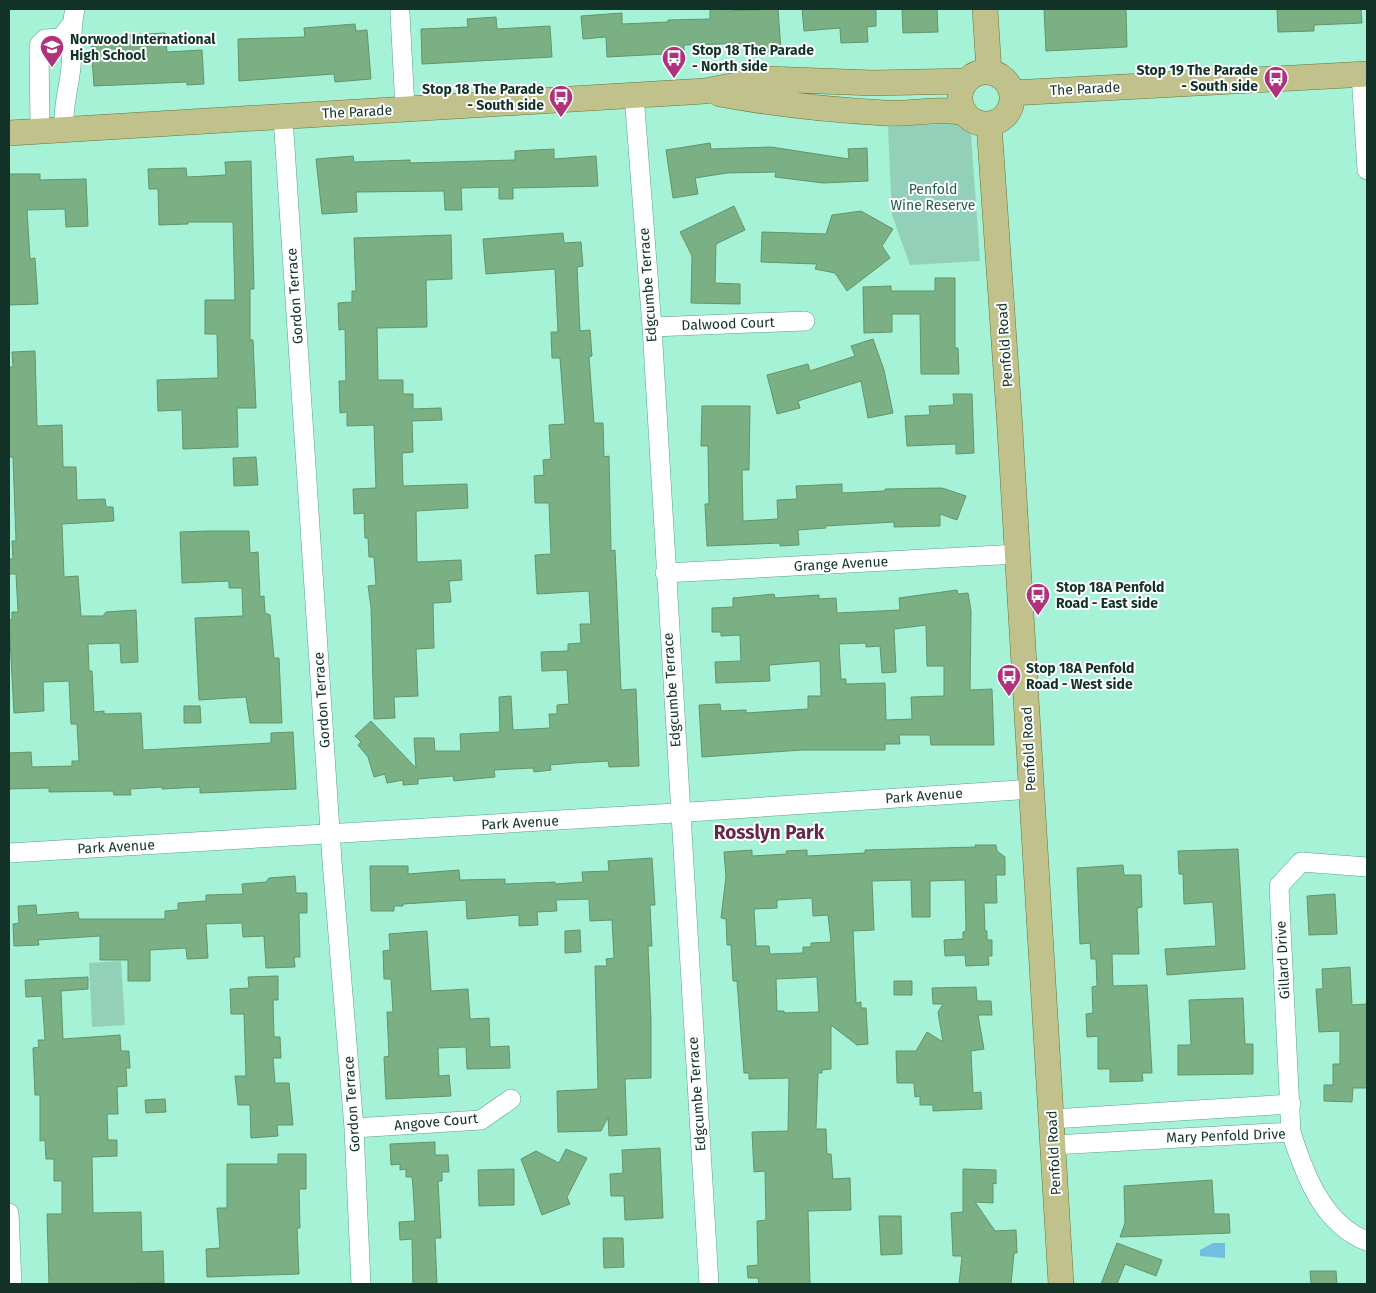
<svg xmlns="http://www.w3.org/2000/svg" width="1376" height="1293" font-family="'Fira Sans',sans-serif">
	<rect width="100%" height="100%" fill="#a6f2d6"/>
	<path fill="#93d0b9" d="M958 123 971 134 980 261 910 265 892 215 888 127Z
		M121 961 125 1025 92 1027 89 963Z"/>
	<path fill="#72bee1" d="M1213 1243H1225V1258L1200 1256V1250Z"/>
	<path fill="#7bb084" stroke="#61956b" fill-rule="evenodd" d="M710 9H725V11L778 9 781 51 755 53 754 43 684 45V53L607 57 606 37 583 39 581 16 622 13V24L668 22V20L710 19Z
		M802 9H876V26L867 27 868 42 841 43 840 28 804 31Z
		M902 9H937L938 32 903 33Z
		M1044 9H1126L1127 47 1046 51Z
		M1277 9H1361L1362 23 1314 25V31L1278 32Z
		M496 17 497 29 550 26 552 57 422 64 421 29 468 27 467 19Z
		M355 24 356 31 367 30 371 79 335 82 334 74 239 81 238 39 305 37 304 28Z
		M165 33 167 52 202 50 204 84 187 85V82L94 86 91 46 128 44 127 35Z
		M710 143 711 149 771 147 849 159 848 149 867 148 868 181 823 183 775 177 776 172 727 173 695 178 698 194 673 198 666 150Z
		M554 149V159L596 156 598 186 513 188V199H499V187L461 188 462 210H445L444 191 356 192 357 212 322 214 316 159 353 156 354 162 410 160V163L515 160V151Z
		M251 161 254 289H250V340H253L256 408H237L238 447 183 449 182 410 158 411 157 380 218 378 217 334H205V300H235L233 222H188V224L159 225 158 189H149L148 169 186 168 187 177 226 175 225 162Z
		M9 174H40V180L86 179 88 226 66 227 65 209 27 210 30 259 35 258 38 304 9 305Z
		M734 206 745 230 716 244 715 283 740 284V304L691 303 692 256 680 232Z
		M861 211 893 229 882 246 890 258 847 291 835 273 815 269 817 264 761 262 762 232 826 234 832 215Z
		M563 233 564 243 581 242 583 266 577 267 580 331 590 330 592 356 589 357 594 423H603L604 457 609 456 611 551 615 550 621 690 636 689 639 766 609 767 608 761 574 763 550 765 551 770 534 772 533 768 494 770 495 777 454 781 453 776 418 779V784L403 785V780L387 783 385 774 374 777 368 757 358 745 361 742 355 736 371 721 416 768 414 738H434L435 751H461L460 734 500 732 499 697 511 696 513 730 550 728 549 714H557V705L569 704 567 670 542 671 541 652 568 651V644L581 643 580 624H591L589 591 537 594 535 555 551 554 549 503H535L534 476 544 475 543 460 551 459 549 425 565 424 560 358H552L551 332H558L555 269 486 274 483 239Z
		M451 235 452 279 426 280 427 327 377 328 378 380H403V394H413V409L441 408 442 420 412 421 413 452 402 453 403 486 467 484 468 508 416 511 417 562 461 560 462 580 449 581 451 602 433 603 434 648 416 649 418 696 394 697 395 718 374 719 371 607 368 586 376 585 374 557H369L368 538H365L364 513 354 514 353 489 376 488 374 425 347 426V412L340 413 339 381H346L345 329 339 330 338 303 352 302V291H356L354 238Z
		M935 278H955V348H958L959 374H921L920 314H892V332L864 333 863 287 891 286V291H935Z
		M873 339 884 370 893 413 868 418 861 381 798 401 800 408 777 414 767 375 808 364 810 371 855 356 851 346Z
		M35 351 37 426 62 425 63 467H76L77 500 105 499 106 507H113L114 521 62 524 64 577 78 576 81 616H103L106 612 136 610 138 662 121 663 120 643 88 644 89 671H92L94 712 104 711V714L141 713 143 750 271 743V733L293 732 296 789 200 793V787L162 789V787L130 789 131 795H114L113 791 49 792V788L9 789V753L31 752 32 767 72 766V761H79L77 724H71L69 681 43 682 44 711 14 713 9 620H12V612H18L16 574H9V559H13L12 541H16L13 457H9V367H13L12 352Z
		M953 394H972L974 453 956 454V444L907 446 905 416 930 415 929 406 954 405Z
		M702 406H750L749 470H742L743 521 778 519 777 500 797 499 796 486 842 484V493L885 491V489L942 488 966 496 957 520 940 514V526L894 527V522L825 526 826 528 798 530 799 545 780 546V543L707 546 705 504H709L708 446H701Z
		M256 457 258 485 234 486 233 458Z
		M207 531H249L250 553 258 552 260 597 264 596 265 613 270 615 274 658H279L282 723H250L246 697 199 700 195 618 243 616 242 588H229V581L182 583 180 532Z
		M957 590 958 594 968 593 971 611 970 690 992 689 994 745H931L930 735H899L900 744H885V750H802L702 757 699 705 720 704 721 711 746 710V713L808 709V696H821L820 661 769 665 770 681 716 683 715 662 741 661 740 635 721 636V632H712V608L733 607V598L774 594 775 598 819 595V599L836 598 837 613 900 610 899 598ZM926 625 927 666H944V696L911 697 912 719 886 720 885 683 846 684V679H841L839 644 866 643V647L880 646 882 673 896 672 894 629Z
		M184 706H200L201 723H184Z
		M975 845H996L997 851 1005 857V875H996L997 903H984L985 931H987V940H992V956H988L989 965 966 966 965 955 945 956 944 940 963 939V932L966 931 965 880 930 881V917H912L911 880 872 881 874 930 853 931 856 1003 861 1002V1008H866L868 1044 857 1045 831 1025V1069L822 1070V1073H818L816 1129H826L827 1154H831L833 1179 850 1178 851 1210 808 1211 810 1284H759L758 1278H748L747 1266 758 1265 757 1221 766 1220 765 1171 754 1172 752 1132 788 1131 789 1078 749 1079V1073H744L737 981H733L731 945H727L726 919 721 918 726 877 724 852 752 850V856L787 854 786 851 807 850V856L865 853V850L976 847ZM812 898 813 916 828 915 831 942 811 943V947H803V953L770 954 769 946H756L754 909 777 908V900ZM817 977 819 1012 784 1013V1011H777L776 979Z
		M1238 849 1245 969 1167 975 1165 949 1216 946 1213 902 1184 904 1183 874H1179L1178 851Z
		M652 858 655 905H650L652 946H648L651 1019V1078L625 1079 627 1135 609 1136 608 1117 601 1131 558 1132 557 1091 598 1089 595 966H607L606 959 614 958 612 920 590 921 589 899 556 900 557 911 537 912 538 925 519 926V915L467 919 466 900 403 904V906H394V911H371L370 866H408V874L459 870 460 880 505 879V884L555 882V884L583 882 582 872 609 871 608 861Z
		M1123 865 1124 875H1141L1142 907 1137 908 1139 954H1112L1113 986 1147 985 1152 1073H1142L1143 1081 1110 1082V1069H1098V1036L1087 1037 1086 1014 1093 1013 1092 987 1097 986 1096 959H1091L1090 943 1080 944 1077 868Z
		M295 876 296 893H307V913H299L300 957H294L295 967 266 968 264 936 243 937 242 923 206 924 208 958 187 959 186 948 150 950V981H128V960H100V936L38 940 39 945 14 946 13 924 19 923 18 906 36 905 37 915 78 912 79 919H165V911L178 910V903L206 901V895L243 894 242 884 266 882 269 878Z
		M1335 894 1337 934 1309 935 1307 896Z
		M580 930 581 952 565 953V931Z
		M427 931 431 991 468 989 470 1019 489 1018 490 1047 509 1046 510 1068 467 1069 466 1047 438 1048 439 1076 449 1075 451 1096 386 1099 384 1057 389 1056 387 1012H393L391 979H384L383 951 390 950 389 934Z
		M1350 967 1352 1005 1367 1004V1088H1353L1352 1102 1324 1101V1085H1333V1064H1340V1031L1319 1032 1316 989H1323L1322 969Z
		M278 976V1000H273L274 1037H280L281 1058H273L275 1083H289L293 1125H277L278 1136 251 1138 250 1105H238L235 1076H246L244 1014H231L230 989 249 988 248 977Z
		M88 977V989L61 991 63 1039 120 1035 121 1051H129L130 1068H126L127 1086 117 1087 118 1114H107L108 1140H117V1156L92 1157 93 1213 141 1212 142 1252 163 1251 164 1283 49 1284 47 1214H62V1181H54V1159H46L45 1140 40 1141V1095H35L33 1048 39 1047 38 1040H45L42 996 26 997 25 980Z
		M894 981H912V995H894Z
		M976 987 977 1001H991L992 1015H978L984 1049 971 1051 973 1093 981 1092 982 1109 933 1111V1105H920V1096L915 1097 914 1083H897L896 1051H916L927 1032 943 1042 938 1012 943 1004H933L932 988Z
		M1243 998 1245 1044H1253V1074L1178 1075V1045H1191L1189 1000Z
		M165 1099 166 1112 146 1113 145 1100Z
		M435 1142V1155H448L449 1172H442V1181H438L441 1238H435L437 1284H413L412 1239 400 1240 399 1222 415 1221 413 1187 412 1177H406V1169L400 1170V1164L391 1165 390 1144Z
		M660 1148 663 1218 625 1220 624 1196H611L610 1174 623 1173 622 1150Z
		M566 1149 587 1158 567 1197 570 1204 542 1215 521 1159 536 1151 559 1163Z
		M278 1154H306V1189H299L300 1228H297L299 1274 207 1277 206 1249 220 1248 217 1208H227V1164H278Z
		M514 1169V1205L479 1206 478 1170Z
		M963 1169 996 1170V1184L993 1183V1203L975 1202 995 1231 1016 1230 1017 1253H1014L1011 1284H959L962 1256H953L951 1213 963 1212Z
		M1212 1180 1214 1214H1229L1230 1233 1120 1237 1125 1223 1124 1186Z
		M879 1216H901L902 1254 881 1255Z
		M603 1238H623L624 1267 604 1268Z
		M1117 1243 1162 1260 1156 1276 1125 1264 1117 1284H1101Z
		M1310 1271H1336L1337 1284H1311Z"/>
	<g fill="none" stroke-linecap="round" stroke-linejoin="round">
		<defs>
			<path id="minor" d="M400 13 405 109
				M1361 74 1367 170
				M634 95 652 327 709 1284
				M283 117 332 861 354 1128 361 1284
				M64 130C62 108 69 89 71 67 73 47 70 29 75 9
				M40 131 39 45 45 39 61 38 71 25
				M652 327 805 321
				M665 573 1018 554
				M9 853 659 814 1032 789
				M1367 867 1301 862 1279 886 1291 1132C1304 1173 1323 1225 1367 1241
				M1052 1119 1291 1104
				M354 1128 481 1120 511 1099
				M1053 1145 1291 1132
				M9 1213 12 1284"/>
			<path id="major" d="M985 9 989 72
				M960 98a26 26 0 1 1 52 0a26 26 0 1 1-52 0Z
				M1012 93 1367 74
				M720 94C774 104 829 110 885 113 912 115 938 107 965 113
				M989 124 1009 413 1061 1284
				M9 133 705 91 768 79 873 83 966 81"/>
		</defs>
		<use href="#minor" stroke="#58a389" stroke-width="20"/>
		<use href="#major" stroke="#687438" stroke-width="26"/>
		<use href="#minor" stroke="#fff" stroke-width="19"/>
		<use href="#major" stroke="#c1c18c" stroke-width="25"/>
	</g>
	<defs>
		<symbol id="school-pin" viewBox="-11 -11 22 30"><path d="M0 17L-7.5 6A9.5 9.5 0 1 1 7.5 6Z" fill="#b2317d" stroke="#fff"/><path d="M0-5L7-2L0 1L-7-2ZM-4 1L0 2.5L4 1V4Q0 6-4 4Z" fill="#fff"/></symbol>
		<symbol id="bus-pin" viewBox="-11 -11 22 30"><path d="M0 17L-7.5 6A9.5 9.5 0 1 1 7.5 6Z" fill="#b2317d" stroke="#fff"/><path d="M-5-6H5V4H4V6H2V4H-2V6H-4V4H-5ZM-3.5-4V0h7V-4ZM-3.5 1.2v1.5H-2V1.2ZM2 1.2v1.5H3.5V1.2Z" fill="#fff"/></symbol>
	</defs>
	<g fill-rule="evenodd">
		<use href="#school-pin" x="38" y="33" width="28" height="38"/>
		<use href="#bus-pin" x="660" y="44" width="28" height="38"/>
		<use href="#bus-pin" x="1262" y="64" width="28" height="38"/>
		<use href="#bus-pin" x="547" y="83" width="28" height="38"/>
		<use href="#bus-pin" x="1024" y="581" width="28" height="38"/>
		<use href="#bus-pin" x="995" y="662" width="28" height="38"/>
	</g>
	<g text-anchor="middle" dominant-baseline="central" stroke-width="4" stroke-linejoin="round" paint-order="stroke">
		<g font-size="14" font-weight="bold" fill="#123228" stroke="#fff" text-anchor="start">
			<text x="70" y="39">Norwood International<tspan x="70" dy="16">High School</tspan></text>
			<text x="692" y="50">Stop 18 The Parade<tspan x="692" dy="16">- North side</tspan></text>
			<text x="1258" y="70" text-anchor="end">Stop 19 The Parade<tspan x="1258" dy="16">- South side</tspan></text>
			<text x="544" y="89" text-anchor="end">Stop 18 The Parade<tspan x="544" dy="16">- South side</tspan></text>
			<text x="1056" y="587">Stop 18A Penfold<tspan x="1056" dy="16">Road - East side</tspan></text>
			<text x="1026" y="668">Stop 18A Penfold<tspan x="1026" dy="16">Road - West side</tspan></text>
		</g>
		<g font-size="14" fill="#123228" stroke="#fff">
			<text transform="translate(1085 89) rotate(-3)">The Parade</text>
			<text transform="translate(357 112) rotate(-3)">The Parade</text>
			<text transform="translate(648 285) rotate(-94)">Edgcumbe Terrace</text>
			<text transform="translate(295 296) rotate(-94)">Gordon Terrace</text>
			<text transform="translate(728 324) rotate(-2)">Dalwood Court</text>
			<text transform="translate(1005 345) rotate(-94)">Penfold Road</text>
			<text transform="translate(841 564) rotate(-3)">Grange Avenue</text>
			<text transform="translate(672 690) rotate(-94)">Edgcumbe Terrace</text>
			<text transform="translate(322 700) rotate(-94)">Gordon Terrace</text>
			<text transform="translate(1029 749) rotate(-93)">Penfold Road</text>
			<text transform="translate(924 796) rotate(-4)">Park Avenue</text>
			<text transform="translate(520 823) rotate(-3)">Park Avenue</text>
			<text transform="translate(116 847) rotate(-3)">Park Avenue</text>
			<text transform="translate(1283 960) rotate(-93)">Gillard Drive</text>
			<text transform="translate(697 1094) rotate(-94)">Edgcumbe Terrace</text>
			<text transform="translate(352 1104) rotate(-94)">Gordon Terrace</text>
			<text transform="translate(436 1122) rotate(-5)">Angove Court</text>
			<text transform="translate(1226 1136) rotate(-2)">Mary Penfold Drive</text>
			<text transform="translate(1054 1153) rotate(-93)">Penfold Road</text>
		</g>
		<g font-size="14" fill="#1f5e4b" stroke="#fff">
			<text x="933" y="189">Penfold<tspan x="933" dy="16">Wine Reserve</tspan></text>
		</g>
		<g font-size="19" font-weight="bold" fill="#662749" stroke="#fff">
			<text x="769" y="832">Rosslyn Park</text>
		</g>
	</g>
	<rect width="1376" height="1293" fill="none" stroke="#123228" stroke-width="20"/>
</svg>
